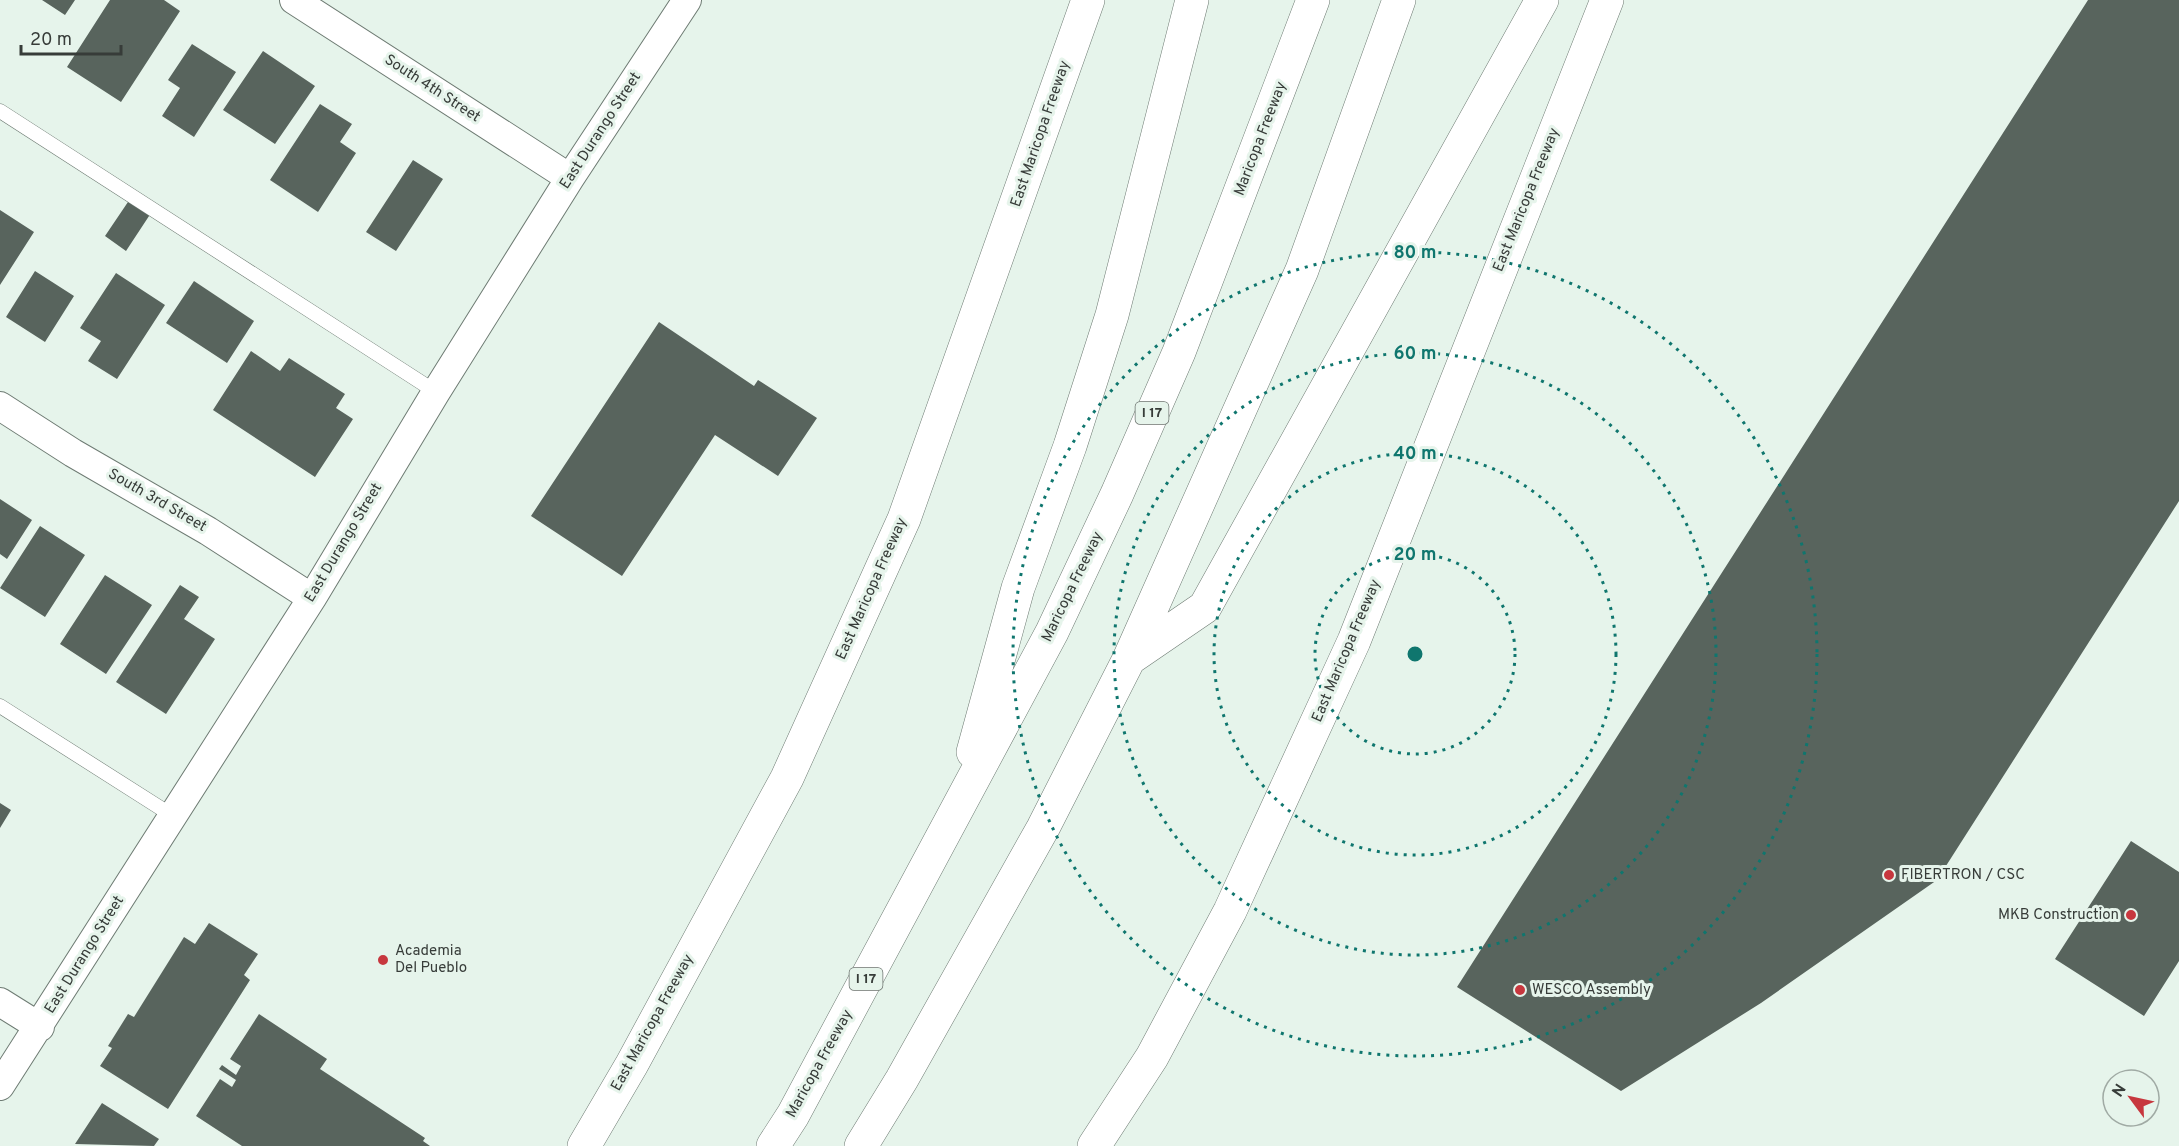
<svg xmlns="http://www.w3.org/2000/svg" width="2179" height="1146" font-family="Overpass,sans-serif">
	<rect width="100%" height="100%" fill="#e6f4eb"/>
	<path fill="#58645d" d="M42 0H75L65 15Z
		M110 0H164L180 11 121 102 67 67Z
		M2088 0H2179V501L1937 880 1761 1003 1621 1091 1457 987Z
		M192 44 236 72 194 137 162 116 180 88 168 80Z
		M263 51 315 86 275 144 223 110Z
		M320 104 352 124 340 142 356 153 318 212 270 180Z
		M413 160 443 179 396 251 366 232Z
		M130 199 151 213 126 251 105 236Z
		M0 210 34 232 0 285Z
		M35 271 74 296 45 342 6 317Z
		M116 273 165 305 117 379 88 361 101 341 80 328Z
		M194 281 254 321 227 363 166 323Z
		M659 322 754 386 758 380 817 418 778 476 715 435 622 576 531 516Z
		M251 351 280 371 289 358 345 394 336 408 353 419 315 477 213 410Z
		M0 499 32 520 7 559 0 554Z
		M40 526 85 555 45 617 0 588Z
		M105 575 152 605 106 674 60 644Z
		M180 585 199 597 184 619 215 639 166 714 116 682Z
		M0 803 11 810 0 828Z
		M2131 841 2179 872V961L2144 1016 2055 959Z
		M209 923 258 954 244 975 250 980 168 1109 100 1066 112 1048 108 1046 128 1014 134 1017 184 937 195 944Z
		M259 1014 327 1059 320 1069 425 1138 423 1141 430 1146H242L196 1116 220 1079 232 1087 236 1080 219 1069 222 1065 236 1075 241 1066 230 1059Z
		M102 1103 159 1139 154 1146 75 1144Z"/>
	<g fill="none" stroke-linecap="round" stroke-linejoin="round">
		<defs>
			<path id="lane" d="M0 111 436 392
				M0 706 173 816"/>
			<path id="street" d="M294 0 570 178
				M0 406 73 453 208 531 312 598
				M0 1002 40 1027
				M0 1086 312 598 436 392 570 178 687 0"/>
			<path id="secondary" d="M584 1146 632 1064 787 778 904 519 1088 0
				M1094 1146 1152 1057 1230 911 1354 641 1607 0"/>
			<path id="highway" d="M1129 659 1205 607 1542 0
				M973 752 1018 588 1070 446 1112 315 1192 0
				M773 1146 793 1115 1052 632 1117 494 1179 352 1313 0
				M861 1146 902 1079 1043 828 1129 659 1302 270 1399 0"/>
		</defs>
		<use href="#lane" stroke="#6e7b73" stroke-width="15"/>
		<use href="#street" stroke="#6e7b73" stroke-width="30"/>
		<use href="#secondary" stroke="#6e7b73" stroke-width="34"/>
		<use href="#highway" stroke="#6e7b73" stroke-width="34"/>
		<use href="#lane" stroke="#fff" stroke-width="14"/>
		<use href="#street" stroke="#fff" stroke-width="28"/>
		<use href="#secondary" stroke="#fff" stroke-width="33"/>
		<use href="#highway" stroke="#fff" stroke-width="33"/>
	</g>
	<g fill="none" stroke="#0f766e" stroke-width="3" stroke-dasharray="3 6">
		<circle cx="1415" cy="654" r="100"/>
		<circle cx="1415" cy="654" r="201"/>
		<circle cx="1415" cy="654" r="301"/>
		<circle cx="1415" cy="654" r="402"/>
	</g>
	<g fill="#c7373e" stroke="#e6f4eb" stroke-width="2">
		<circle cx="1889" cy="875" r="6"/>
		<circle cx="2131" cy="915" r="6"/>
		<circle cx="383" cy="960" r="6"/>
		<circle cx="1520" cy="990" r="6"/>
	</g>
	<g text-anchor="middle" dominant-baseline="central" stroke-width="6" stroke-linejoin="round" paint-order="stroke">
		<g fill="#e6f4eb" stroke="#6c736e" stroke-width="1.5">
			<rect x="1135.5" y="402" width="33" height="22" rx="4.5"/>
			<rect x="849.5" y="968" width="33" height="22" rx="4.5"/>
		</g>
		<g font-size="14" font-weight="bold" fill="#373c39">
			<text x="1152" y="413">I 17</text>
			<text x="866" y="979">I 17</text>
		</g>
		<g font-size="15" fill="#373c39" stroke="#e6f4eb">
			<text transform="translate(432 89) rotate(33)">South 4th Street</text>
			<text transform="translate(601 131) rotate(-57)">East Durango Street</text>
			<text transform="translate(1041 134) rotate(-71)">East Maricopa Freeway</text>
			<text transform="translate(1261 139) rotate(-69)">Maricopa Freeway</text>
			<text transform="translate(1527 200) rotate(-68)">East Maricopa Freeway</text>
			<text transform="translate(157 501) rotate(30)">South 3rd Street</text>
			<text transform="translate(344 543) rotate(-59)">East Durango Street</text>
			<text transform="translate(1073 587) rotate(-64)">Maricopa Freeway</text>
			<text transform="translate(872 589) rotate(-66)">East Maricopa Freeway</text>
			<text transform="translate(1347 651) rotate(-67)">East Maricopa Freeway</text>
			<text transform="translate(85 955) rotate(-58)">East Durango Street</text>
			<text transform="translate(653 1023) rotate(-61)">East Maricopa Freeway</text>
			<text transform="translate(820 1064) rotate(-61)">Maricopa Freeway</text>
		</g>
		<g font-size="15" fill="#373c39" stroke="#e6f4eb" text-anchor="start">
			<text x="1901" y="875">FIBERTRON / CSC</text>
			<text x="2119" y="915" text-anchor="end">MKB Construction</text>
			<text x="395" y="951">Academia<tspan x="395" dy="17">Del Pueblo</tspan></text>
			<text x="1532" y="990">WESCO Assembly</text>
		</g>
	</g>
	<circle cx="1415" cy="654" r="9" fill="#0f766e" stroke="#e6f4eb" stroke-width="3"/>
	<g font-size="18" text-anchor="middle" font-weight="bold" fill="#0f766e" stroke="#e6f4eb" stroke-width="6" stroke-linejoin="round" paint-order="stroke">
		<text x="1415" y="258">80 m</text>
		<text x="1415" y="359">60 m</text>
		<text x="1415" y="459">40 m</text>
		<text x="1415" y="560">20 m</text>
	</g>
	<g transform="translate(2131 1098) rotate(303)"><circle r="28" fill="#e6f4eb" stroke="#a0aaa4" stroke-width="1.5"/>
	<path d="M0-4.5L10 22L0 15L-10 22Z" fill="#c7373e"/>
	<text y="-9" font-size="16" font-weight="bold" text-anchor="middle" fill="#373c39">N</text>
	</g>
	<path d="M21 45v9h100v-9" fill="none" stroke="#373c39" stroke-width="3"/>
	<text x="30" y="45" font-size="18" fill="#373c39" stroke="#e6f4eb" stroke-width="4.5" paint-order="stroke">20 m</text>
</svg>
